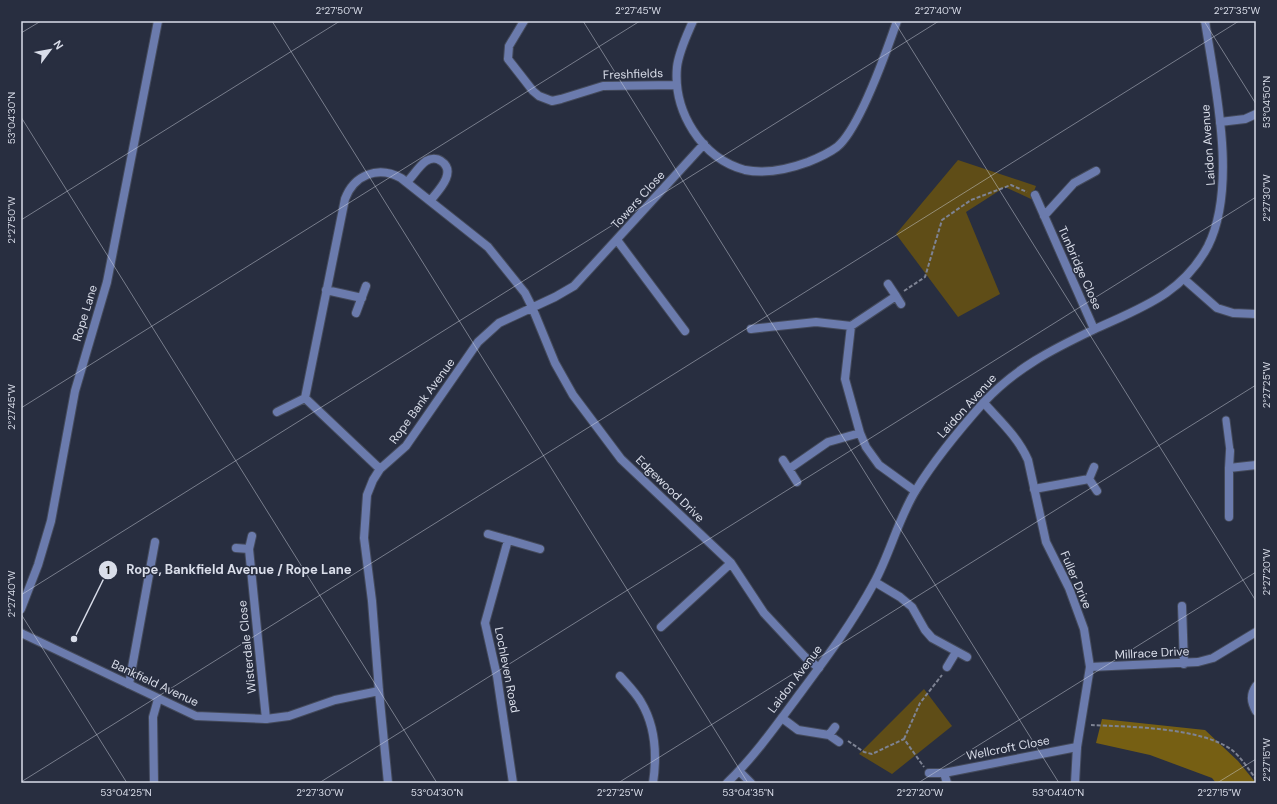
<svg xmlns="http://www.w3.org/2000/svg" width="1277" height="804" font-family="'DM Sans',sans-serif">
	<rect width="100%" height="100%" fill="#282e40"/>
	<path fill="#5f4d17" d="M958 160 1036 186 1031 199 1005 187 966 212 1000 294 958 317 896 234Z
		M924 689 952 726 892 774 859 754Z"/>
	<path fill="#765f13" d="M1102 719 1205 730 1238 761 1256 783H1216L1212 778 1150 755 1096 743Z"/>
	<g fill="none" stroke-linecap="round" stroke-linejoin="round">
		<defs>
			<path id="service" d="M1226 420 1230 451"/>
			<path id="minor" d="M524 21 509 46 508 59 533 91 539 96 552 101 561 99 603 86 677 85
				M693 21C687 35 679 51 677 67 673 111 701 158 745 170 765 174 789 169 808 162 818 158 829 153 837 147 859 129 887 50 897 21
				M1220 122 1245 119 1256 114
				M407 182C413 176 419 166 426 161 431 158 437 158 441 161 458 172 437 192 430 201
				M1035 195 1094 329
				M1044 216 1074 183 1096 171
				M617 240 685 331
				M1184 279 1217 308 1233 313 1256 314
				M888 284 896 296
				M326 290 362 298
				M901 304 896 296 851 326 845 379 860 433 866 447 879 465 915 491
				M356 313 366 286
				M751 329 816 322 851 326
				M277 412 305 398
				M783 460 797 482
				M1229 468 1230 451
				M380 469 305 398 345 199C354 175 378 165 401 178L488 247 525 293 532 307 555 363 573 395 621 459 731 563 764 613 805 657 819 668
				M789 469 828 442 860 433
				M1089 479 1097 491
				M1034 489 1089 479 1094 467
				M1229 517V468L1256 465
				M488 534 540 549
				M252 536 249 549 266 719
				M508 540 485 623 497 676 513 783
				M236 548 249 549
				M875 582 900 597 912 607 925 630 932 638 967 657
				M1182 606 1184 664
				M661 627 731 563
				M947 667 956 652
				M1090 667 1198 662 1213 658 1256 632
				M620 676C627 684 636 693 641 702 656 727 657 756 653 783
				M129 684 155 542
				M1256 686C1250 695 1251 702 1256 711
				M379 691 372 601 364 538 367 495 373 480 380 469 406 446 478 342 499 323 555 297 574 286 704 144
				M782 718 798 730 829 735 839 742
				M829 735 835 727
				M929 773H944L1077 747
				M944 773 947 783
				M154 783 153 717 158 699"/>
			<path id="tertiary" d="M984 403C1000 421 1018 437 1028 460L1046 542 1069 588 1084 629 1090 667 1077 747 1075 783
				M21 609 38 565 51 521 75 391 107 282 158 21
				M21 633 196 716 266 719 289 716 335 700 379 691 388 783
				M739 771 751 783
				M727 783C755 756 778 723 801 692 827 657 853 622 874 583 890 554 898 519 916 490 935 459 960 429 984 402 1016 368 1051 350 1093 330 1140 308 1182 295 1208 246 1238 186 1215 86 1205 21"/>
		</defs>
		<use href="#service" stroke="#444a5b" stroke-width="9"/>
		<use href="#minor" stroke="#444a5b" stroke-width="10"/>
		<use href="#tertiary" stroke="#444a5b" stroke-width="10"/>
		<path stroke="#7e8393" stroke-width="2" stroke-dasharray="4 2" stroke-linecap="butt" d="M904 291 925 277 942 220 971 200 1011 185 1027 192
			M1091 725C1130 727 1200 727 1232 750 1241 757 1249 770 1256 779
			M904 739 920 703 942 675
			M848 741 864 752 872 754 904 739 924 767"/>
		<use href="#service" stroke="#6b7bad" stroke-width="7"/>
		<use href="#minor" stroke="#6b7bad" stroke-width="8"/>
		<use href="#tertiary" stroke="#6b7bad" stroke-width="8"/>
	</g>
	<path fill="none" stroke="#d9dde9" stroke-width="1" stroke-opacity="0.45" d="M272 21 748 783M583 21 1059 783M894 21 1256 601M1204 21 1256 104M21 33 41 21M21 117 437 783M21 220 340 21M21 408 640 21M21 595 939 21M21 614 127 783M21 782 1239 21M319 783 1256 197M618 783 1256 385M918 783 1256 572M1217 783 1256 759"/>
	<g text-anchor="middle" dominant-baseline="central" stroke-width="3" stroke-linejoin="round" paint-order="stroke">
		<g font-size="12" fill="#d9dde9" stroke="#282e40">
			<text transform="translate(633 74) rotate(-2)">Freshfields</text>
			<text transform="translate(1208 145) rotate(-94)">Laidon Avenue</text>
			<text transform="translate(638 200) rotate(-48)">Towers Close</text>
			<text transform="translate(1080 268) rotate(66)">Tunbridge Close</text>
			<text transform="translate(85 313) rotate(-73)">Rope Lane</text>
			<text transform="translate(422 401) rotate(-54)">Rope Bank Avenue</text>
			<text transform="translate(967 406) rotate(-48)">Laidon Avenue</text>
			<text transform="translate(670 489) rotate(44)">Edgewood Drive</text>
			<text transform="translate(1076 580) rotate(67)">Fuller Drive</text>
			<text transform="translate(247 647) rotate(-96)">Wisterdale Close</text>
			<text transform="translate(1152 653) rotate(-3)">Millrace Drive</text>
			<text transform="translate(507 670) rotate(79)">Lochleven Road</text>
			<text transform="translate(795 679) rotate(-53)">Laidon Avenue</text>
			<text transform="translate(155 683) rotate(25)">Bankfield Avenue</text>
			<text transform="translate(1008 748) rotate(-11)">Wellcroft Close</text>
		</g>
	</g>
	<path fill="none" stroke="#d9dde9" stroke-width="1.5" d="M74 639L108 570"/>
	<g fill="#d9dde9" stroke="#282e40" stroke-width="1.5">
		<circle cx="74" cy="639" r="4"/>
		<circle cx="108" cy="570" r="10"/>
	</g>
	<g font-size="12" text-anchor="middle" font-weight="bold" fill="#111">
		<text x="108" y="574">1</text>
	</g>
	<g font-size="13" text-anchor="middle" font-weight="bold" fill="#d9dde9" stroke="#282e40" stroke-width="3" stroke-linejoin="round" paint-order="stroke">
		<text x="239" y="574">Rope, Bankfield Avenue / Rope Lane</text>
	</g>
	<rect width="1277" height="804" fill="none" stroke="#282e40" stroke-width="44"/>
	<g transform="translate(50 50) rotate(58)" stroke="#282e40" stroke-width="3" paint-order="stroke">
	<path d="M0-3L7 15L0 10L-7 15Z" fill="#d9dde9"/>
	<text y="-6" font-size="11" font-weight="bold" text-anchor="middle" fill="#d9dde9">N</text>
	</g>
	<rect x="22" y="22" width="1233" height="760" fill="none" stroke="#d9dde9" stroke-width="1.5"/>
	<g font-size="10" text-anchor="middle" fill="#d9dde9">
		<text x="339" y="14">2°27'50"W</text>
		<text x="638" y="14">2°27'45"W</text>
		<text x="938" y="14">2°27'40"W</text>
		<text x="1237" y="14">2°27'35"W</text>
		<text transform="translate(1266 102) rotate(-90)" y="4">53°04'50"N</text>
		<text transform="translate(11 118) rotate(-90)" y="4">53°04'30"N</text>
		<text transform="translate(1266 198) rotate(-90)" y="4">2°27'30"W</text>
		<text transform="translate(11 220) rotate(-90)" y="4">2°27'50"W</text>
		<text transform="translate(1266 385) rotate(-90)" y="4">2°27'25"W</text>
		<text transform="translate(11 407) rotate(-90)" y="4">2°27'45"W</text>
		<text transform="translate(1266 572) rotate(-90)" y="4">2°27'20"W</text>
		<text transform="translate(11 594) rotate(-90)" y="4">2°27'40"W</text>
		<text transform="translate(1266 760) rotate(-90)" y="4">2°27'15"W</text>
		<text x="126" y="796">53°04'25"N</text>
		<text x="320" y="796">2°27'30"W</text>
		<text x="437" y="796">53°04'30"N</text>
		<text x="620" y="796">2°27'25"W</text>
		<text x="748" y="796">53°04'35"N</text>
		<text x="920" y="796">2°27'20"W</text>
		<text x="1058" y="796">53°04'40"N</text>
		<text x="1219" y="796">2°27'15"W</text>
	</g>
</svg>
